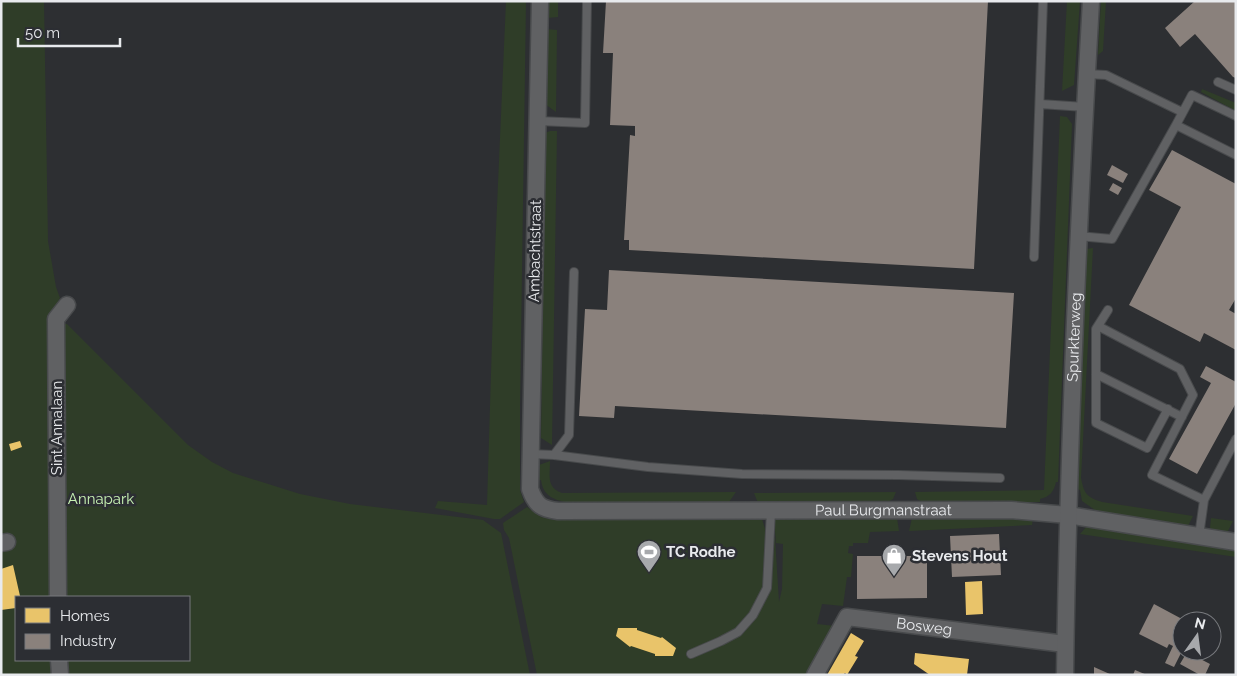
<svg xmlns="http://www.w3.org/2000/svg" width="1237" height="676" font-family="Raleway,sans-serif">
	<rect width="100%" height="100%" fill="#2d2f32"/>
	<path fill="#2f3d28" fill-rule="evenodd" d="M1 1H44L48 241 56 287 60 298 53 310 64 324H67L188 445 212 462 233 473 300 494 350 504 483 520 501 533 530 675H1ZM16 597H189V660H16Z
		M506 1H526L520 407V490L524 502 500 519H494L435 508 438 501 487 505 494 275Z
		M547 1H558V17L547 18Z
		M1067 1H1080L1074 85 1062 91Z
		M1101 1H1106L1103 51 1098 55Z
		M547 29 557 30 556 112 545 104Z
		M1202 89 1236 103V111L1201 92Z
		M1060 116 1067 117 1072 124 1058 482H1056C1054 491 1050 497 1040 499V502H922L917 499 915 492 1044 490Z
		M550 131H557L552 445 541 438 545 133Z
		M1093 248 1081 478C1084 493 1086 497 1102 502L1193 516 1188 526 1095 513V510L1082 501 1080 490 1077 489 1086 249Z
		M550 461C550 476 546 487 562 493L736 492 729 502 565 505V502C552 499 543 495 541 480H539V465Z
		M896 492 893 499 886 503H758L754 493Z
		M527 507 541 517 554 520 762 519 766 532V538H775L779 602 782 589 783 544 776 543 774 520 775 518H897L899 531 870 532 868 543H853V546H849L848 553 853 554 851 577H847L843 606 822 604 817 624 836 626 811 675H537L509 538 504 530 503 523Z
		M1019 517 1033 518 1032 525 909 531 912 518Z
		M1211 518 1233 521 1227 533 1215 531 1210 528Z
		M1088 525 1236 549V557L1080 534Z"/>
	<path fill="#e9c46a" d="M20 441 22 447 11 451 9 444Z
		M13 565 20 596 16 597V608L1 610V569Z
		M982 581 983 614 966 615 965 582Z
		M618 628H637V630L661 638 662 637 676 648 673 656H655V654L631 646 630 647 616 636Z
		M851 633 864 641 855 656 858 657 847 675 845 673 843 675H827Z
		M915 653 969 659 967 675H930L914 664Z"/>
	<path fill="#8a817c" d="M606 1H988L974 269 629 250V240H624L630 135 635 136V126L610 125 613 53H603Z
		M1195 1H1236V78L1233 77 1195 34 1180 47 1165 28Z
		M1172 150 1236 184V298L1229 310 1236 314V350L1204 333 1200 342 1129 305 1181 207 1149 190Z
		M1112 165 1128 174 1123 183 1107 175Z
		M1113 183 1122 188 1118 195 1109 190Z
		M609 270 1014 293 1006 428 615 406 614 418 579 416 585 309 607 310Z
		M1206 366 1236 382V403L1197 474 1169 459 1211 383 1200 377Z
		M999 534 1001 575 952 577 950 536Z
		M857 556H927V598L857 599Z
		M1154 604 1182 619 1173 636 1182 641V651L1174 667 1165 663 1173 646 1169 644 1167 648 1139 634Z
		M1187 652 1210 664 1205 675H1200L1180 664Z
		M1094 667 1112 675H1094Z
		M1135 670 1147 675H1133Z"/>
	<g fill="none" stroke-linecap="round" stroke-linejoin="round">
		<defs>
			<path id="service" d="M1087 74 1106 75 1182 112
				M1218 82 1236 90
				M1040 104 1085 107
				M538 121 585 123 587 1
				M1176 125 1192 95 1236 116
				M1078 236 1112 239 1176 125 1236 155
				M1034 257 1043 1
				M1108 310 1096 329V423L1147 448 1168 409
				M1098 326 1180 369 1193 395 1152 475 1204 500 1236 439
				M1096 374 1182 417
				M530 454 554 455 648 467 742 474 899 475 1000 478
				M554 455 569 435 574 272
				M1199 536 1204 500
				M691 654 721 641 738 632 753 615 767 588 771 511"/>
			<g id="minor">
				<path id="s1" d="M540 1 530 489C536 506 542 509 558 511L1011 510 1068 515 1236 542"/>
				<path d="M1 543 7 542"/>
				<path d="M58 597 56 319 67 305"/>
				<path d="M59 660 60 675"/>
				<path id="s2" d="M815 675 847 617 1065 644"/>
				<path id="s3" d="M1065 675C1068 450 1078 226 1091 1"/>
			</g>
		</defs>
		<use href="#service" stroke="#484a4c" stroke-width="10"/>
		<use href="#minor" stroke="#484a4c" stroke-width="19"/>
		<use href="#service" stroke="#606163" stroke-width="8"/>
		<use href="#minor" stroke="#606163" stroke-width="16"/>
	</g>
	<defs>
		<symbol id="stadium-pin" viewBox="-11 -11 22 30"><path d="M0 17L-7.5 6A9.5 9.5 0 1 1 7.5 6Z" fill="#a7a9ac" stroke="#2c2e33"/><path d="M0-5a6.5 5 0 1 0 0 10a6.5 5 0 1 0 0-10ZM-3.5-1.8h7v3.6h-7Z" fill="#fff"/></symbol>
		<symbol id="shop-pin" viewBox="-11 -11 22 30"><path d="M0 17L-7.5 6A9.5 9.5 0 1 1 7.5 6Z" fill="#a7a9ac" stroke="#2c2e33"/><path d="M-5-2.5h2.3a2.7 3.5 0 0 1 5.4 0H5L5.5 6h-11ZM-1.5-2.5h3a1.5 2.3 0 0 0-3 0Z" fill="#fff"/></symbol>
	</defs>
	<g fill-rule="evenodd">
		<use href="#stadium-pin" x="635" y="538" width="28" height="38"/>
		<use href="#shop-pin" x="880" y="542" width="28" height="38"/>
	</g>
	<g text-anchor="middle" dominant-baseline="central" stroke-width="5" stroke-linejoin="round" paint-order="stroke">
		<g font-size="15" fill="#e8eaed" stroke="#2c2e33">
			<text transform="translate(535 251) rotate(-89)">Ambachtstraat</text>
			<text stroke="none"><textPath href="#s3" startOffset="338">Spurkterweg</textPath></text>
			<text transform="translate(57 428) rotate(-90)">Sint Annalaan</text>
			<text stroke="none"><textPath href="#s1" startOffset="852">Paul Burgmanstraat</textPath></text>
			<text stroke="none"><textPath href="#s2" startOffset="144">Bosweg</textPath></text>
		</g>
		<g font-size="15" fill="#c8f3b4" stroke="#2c2e33">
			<text x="101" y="499">Annapark</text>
		</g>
		<g font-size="15" font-weight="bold" fill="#e8eaed" stroke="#2c2e33" text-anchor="start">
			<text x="666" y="552">TC Rodhe</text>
			<text x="912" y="556">Stevens Hout</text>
		</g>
	</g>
	<rect width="1237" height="676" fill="none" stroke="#e8eaed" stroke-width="5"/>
	<rect x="15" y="596" width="175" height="65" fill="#2c2e33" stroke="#77797d"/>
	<rect x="25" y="608" width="25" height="15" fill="#e9c46a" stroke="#77797d"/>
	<text x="60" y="621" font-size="15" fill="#e8eaed">Homes</text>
	<rect x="25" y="634" width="25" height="15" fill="#8a817c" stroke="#77797d"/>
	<text x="60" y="646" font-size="15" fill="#e8eaed">Industry</text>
	<g transform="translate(1197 636) rotate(14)"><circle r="24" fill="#2c2e33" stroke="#77797d"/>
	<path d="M0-4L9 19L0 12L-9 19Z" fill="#a7a9ac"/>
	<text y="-8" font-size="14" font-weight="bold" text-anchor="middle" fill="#e8eaed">N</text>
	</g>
	<path d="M18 38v8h102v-8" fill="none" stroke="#e8eaed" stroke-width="2.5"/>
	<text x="25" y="38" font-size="15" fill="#e8eaed" stroke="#2c2e33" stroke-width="4" paint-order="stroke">50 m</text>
</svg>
